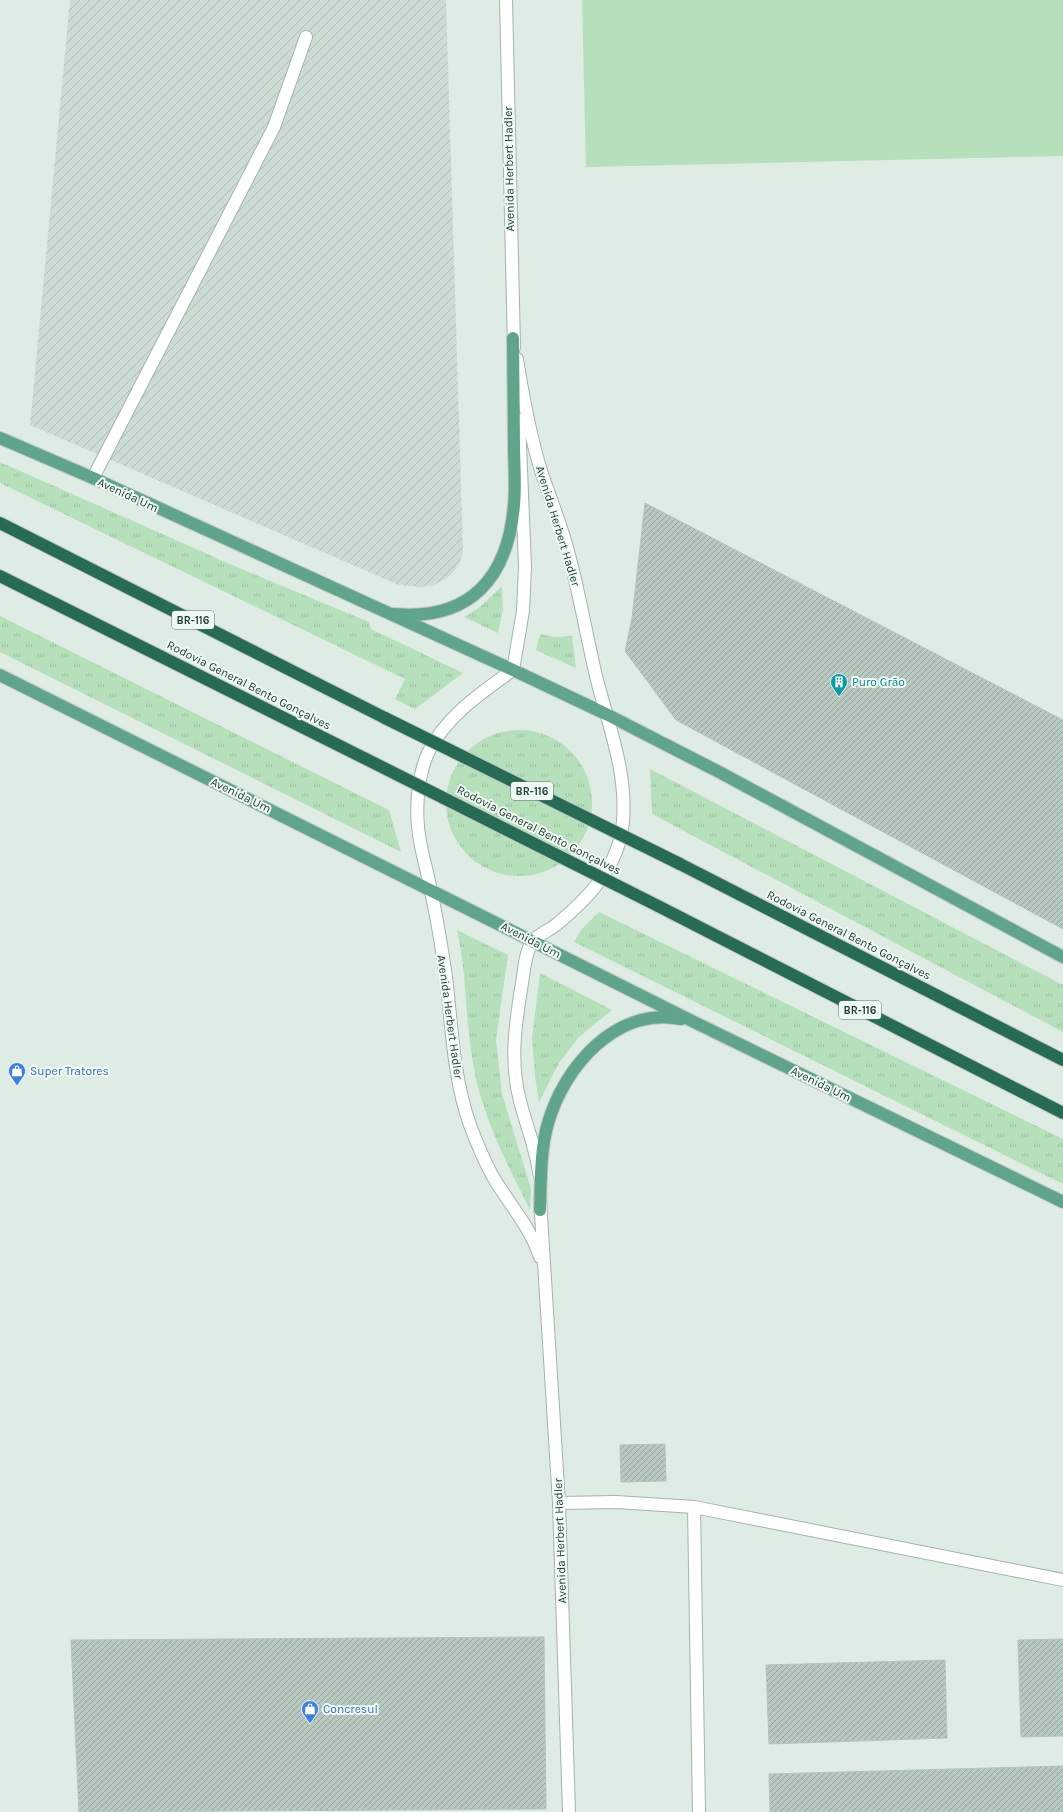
<svg xmlns="http://www.w3.org/2000/svg" width="1063" height="1812" font-family="Karla,sans-serif">
	<defs>
		<pattern id="industrial-furrows" width="10" height="10" patternUnits="userSpaceOnUse"><rect width="10" height="10" fill="#cddcd3"/><path d="M-1 1l2-2M0 10L10 0M9 11l2-2" fill="none" stroke="#b0beb5"/></pattern>
		<pattern id="grass-tufts" width="24" height="20" patternUnits="userSpaceOnUse"><rect width="24" height="20" fill="#b6dfbb"/><path d="M3 7l-1-3M5 7V3M7 7l1-3M15 17l-1-3M17 17v-4M19 17l1-3" fill="none" stroke="#9cc0a1"/></pattern>
		<pattern id="building-hatch" width="6" height="6" patternUnits="userSpaceOnUse"><rect width="6" height="6" fill="#b7c9c0"/><path d="M-1 1l2-2M0 6l6-6M5 7l2-2" fill="none" stroke="#94a49c"/></pattern>
	</defs>
	<rect width="100%" height="100%" fill="#dfece4"/>
	<path fill="url(#industrial-furrows)" d="M70 0H446L463 551 460 562 454 571 446 579 433 585 421 587 399 585 30 425Z"/>
	<path fill="url(#grass-tufts)" d="M0 462 232 565 369 622 371 629 463 673 415 709 395 699 405 679 0 483Z
		M502 586 503 610 498 633 464 617 480 607Z
		M0 616 389 810 401 852 0 652Z
		M540 634 555 637 572 636 576 668 536 650Z
		M446 803a73 73 0 1 1 146 0a73 73 0 1 1-146 0Z
		M650 769 1063 985V1032L652 814Z
		M599 912 1063 1139V1184L574 942 582 929Z
		M457 930 508 955 496 1040 502 1094 531 1189 530 1210C507 1163 481 1115 473 1063 465 1019 467 974 457 930Z
		M540 973 612 1010 579 1037 559 1063 539 1102 535 1077 532 1038Z"/>
	<path fill="#b6dfbb" d="M582 0H1063V156L586 167Z"/>
	<path fill="url(#building-hatch)" stroke="#b1c6ba" d="M645 503 1063 720V929L676 720 625 651 632 618Z
		M665 1444 666 1481 621 1482 620 1445Z
		M544 1637 546 1809 79 1812 71 1640Z
		M1063 1639V1736L1021 1737 1018 1640Z
		M945 1660 947 1738 769 1744 766 1665Z
		M1063 1766V1812H770L769 1774Z"/>
	<g fill="none" stroke-linecap="round" stroke-linejoin="round">
		<defs>
			<path id="minor" d="M506 0 514 347
				M517 359C523 397 530 436 542 474 550 497 559 520 566 544 579 589 586 635 597 680 609 727 627 772 623 821 620 865 589 898 557 924 550 930 537 935 532 942 524 955 524 975 521 989 515 1027 510 1063 520 1101 526 1125 536 1148 539 1173
				M519 420 525 567 523 611 513 670C482 692 445 717 428 753 418 775 416 804 418 827 420 849 427 869 431 891 437 919 442 949 446 977 452 1027 453 1077 470 1125 476 1141 484 1160 492 1175 508 1203 530 1226 540 1257
				M93 478 274 127 306 37
				M540 1199 559 1503 569 1812
				M559 1503 616 1502 694 1507 1063 1580
				M694 1507 699 1812"/>
			<path id="major" d="M0 438 93 478 513 670 606 714 721 773 1063 957
				M394 614C471 621 508 577 514 505 516 485 514 464 514 444 514 409 513 373 513 338
				M0 675 694 1022 1063 1202
				M540 1210C541 1182 540 1151 548 1123 564 1067 616 1006 681 1019"/>
			<path id="highway" d="M0 523 385 718
				M0 576 366 759
				M680 864 1063 1060
				M658 906 1063 1113"/>
		</defs>
		<use href="#minor" stroke="#a2b4aa" stroke-width="14"/>
		<use href="#major" stroke="#c0c9c5" stroke-width="14"/>
		<use href="#highway" stroke="#c0c9c5" stroke-width="14"/>
		<use href="#minor" stroke="#fff" stroke-width="12"/>
		<use href="#major" stroke="#60a589" stroke-width="12"/>
		<use href="#highway" stroke="#286b54" stroke-width="12"/>
		<defs>
			<path id="highway-bridge" d="M385 718 680 864
				M366 759 658 906"/>
		</defs>
		<use href="#highway-bridge" stroke="#c0c9c5" stroke-width="14" stroke-linecap="butt"/>
		<use href="#highway-bridge" stroke="#286b54" stroke-width="12"/>
	</g>
	<defs>
		<symbol id="building-pin" viewBox="-11 -11 22 30"><path d="M0 17L-7.5 6A9.5 9.5 0 1 1 7.5 6Z" fill="#0f9aa8" stroke="#f0f8f3"/><path d="M-4-6H4V6H1V3H-1V6H-4ZM-2.5-4.3h1.7v1.8h-1.7ZM.8-4.3h1.7v1.8H.8ZM-2.5-1h1.7V.8h-1.7ZM.8-1h1.7V.8H.8Z" fill="#fff"/></symbol>
		<symbol id="shop-pin" viewBox="-11 -11 22 30"><path d="M0 17L-7.5 6A9.5 9.5 0 1 1 7.5 6Z" fill="#3f7fe0" stroke="#f0f8f3"/><path d="M-5-2.5h2.3a2.7 3.5 0 0 1 5.4 0H5L5.5 6h-11ZM-1.5-2.5h3a1.5 2.3 0 0 0-3 0Z" fill="#fff"/></symbol>
	</defs>
	<g fill-rule="evenodd">
		<use href="#building-pin" x="829" y="672" width="20" height="27"/>
		<use href="#shop-pin" x="7" y="1061" width="20" height="27"/>
		<use href="#shop-pin" x="300" y="1699" width="20" height="27"/>
	</g>
	<g text-anchor="middle" dominant-baseline="central" stroke-width="4" stroke-linejoin="round" paint-order="stroke">
		<g fill="#f0f8f3" stroke="#5e756a" stroke-width="1">
			<rect x="172" y="611" width="42" height="18" rx="3"/>
			<rect x="511" y="782" width="42" height="18" rx="3"/>
			<rect x="839" y="1001" width="42" height="18" rx="3"/>
		</g>
		<g font-size="11" font-weight="bold" fill="#1f3d30">
			<text x="193" y="620">BR-116</text>
			<text x="532" y="791">BR-116</text>
			<text x="860" y="1010">BR-116</text>
		</g>
		<g font-size="12" fill="#1f3d30" stroke="#f0f8f3">
			<text transform="translate(509 169) rotate(-91)">Avenida Herbert Hadler</text>
			<text transform="translate(128 495) rotate(25)">Avenida Um</text>
			<text transform="translate(558 526) rotate(73)">Avenida Herbert Hadler</text>
			<text transform="translate(249 685) rotate(27)">Rodovia General Bento Gonçalves</text>
			<text transform="translate(241 795) rotate(26)">Avenida Um</text>
			<text transform="translate(539 830) rotate(27)">Rodovia General Bento Gonçalves</text>
			<text transform="translate(849 935) rotate(27)">Rodovia General Bento Gonçalves</text>
			<text transform="translate(531 940) rotate(27)">Avenida Um</text>
			<text transform="translate(450 1017) rotate(82)">Avenida Herbert Hadler</text>
			<text transform="translate(821 1084) rotate(26)">Avenida Um</text>
			<text transform="translate(560 1541) rotate(-92)">Avenida Herbert Hadler</text>
		</g>
		<g font-size="12" fill="#0d838f" stroke="#f0f8f3" text-anchor="start">
			<text x="852" y="682">Puro Grão</text>
		</g>
		<g font-size="12" fill="#366cbe" stroke="#f0f8f3" text-anchor="start">
			<text x="30" y="1071">Super Tratores</text>
			<text x="323" y="1709">Concresul</text>
		</g>
	</g>
</svg>
